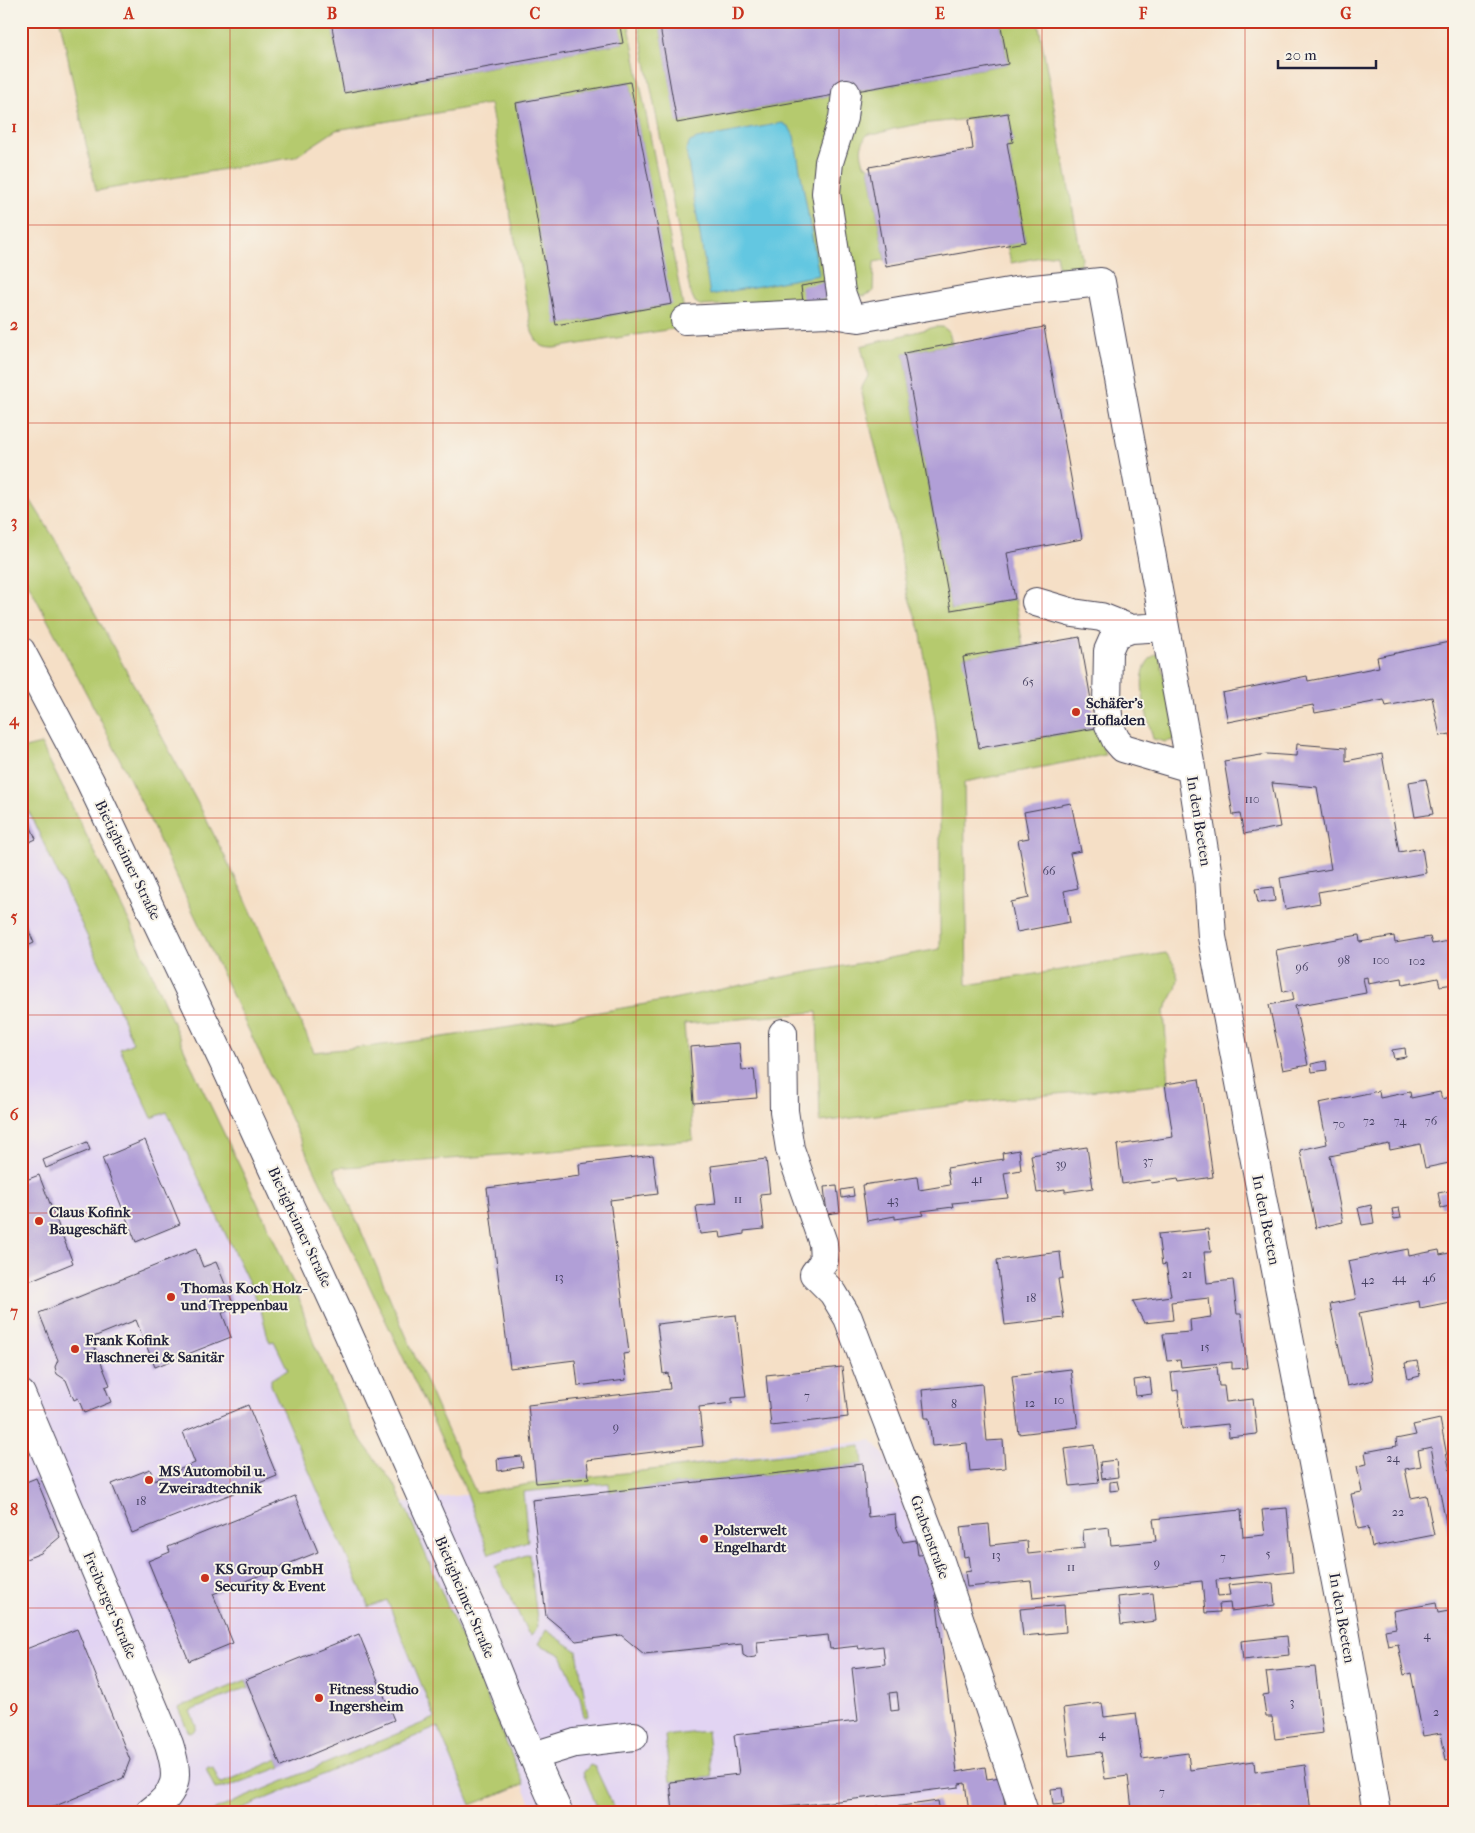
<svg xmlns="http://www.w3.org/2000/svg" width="1475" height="1833" font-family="'IM FELL French Canon',serif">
	<rect width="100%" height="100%" fill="#f7f3e8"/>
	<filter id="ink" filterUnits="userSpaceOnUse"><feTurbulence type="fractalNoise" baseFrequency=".02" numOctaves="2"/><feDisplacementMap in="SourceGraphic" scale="10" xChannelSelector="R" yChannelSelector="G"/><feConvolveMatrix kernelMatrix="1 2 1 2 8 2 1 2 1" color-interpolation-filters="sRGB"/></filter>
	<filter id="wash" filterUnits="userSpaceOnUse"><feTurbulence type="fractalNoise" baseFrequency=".0096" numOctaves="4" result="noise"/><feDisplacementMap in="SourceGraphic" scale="20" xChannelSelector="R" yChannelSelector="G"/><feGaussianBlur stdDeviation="1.12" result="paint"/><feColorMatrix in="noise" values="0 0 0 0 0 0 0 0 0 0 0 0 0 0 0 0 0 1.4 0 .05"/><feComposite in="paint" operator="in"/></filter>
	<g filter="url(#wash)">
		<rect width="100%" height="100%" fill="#f5dfc6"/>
		<path fill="#e2d4f3" d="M21 775 365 1508 872 1440 885 1456 916 1540 918 1555 931 1554 960 1795 842 1812H534L523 1784 454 1812H21Z"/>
		<path fill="#b5ca6e" stroke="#6c7654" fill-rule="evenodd" d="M60 21H331L345 93 623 43 619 21H628L684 311 685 327 554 348C540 348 538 344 532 332L490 104 336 130 295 157 96 191ZM630 82 671 304 557 325 516 103Z
			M638 21H659L678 123 834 95 832 300 701 306 695 302 690 291Z
			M1000 21H1038L1082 259 1078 268 1066 274 1059 270 1056 254 1011 263 1007 245 1025 241 1007 143 1013 141 1008 113 969 119 920 124 893 129 877 134H867C860 147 860 150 864 164L869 167 885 260 874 262 873 292 864 296 852 293 835 176 860 108 858 91 1008 64Z
			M935 327H943L949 332 952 344 904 353 951 610 1015 599 1023 647 964 657 979 748 1096 728 1105 755 964 782 967 985 1166 953 1175 966 1178 979 1176 989 1164 1011 1169 1083 996 1100 820 1122 817 1012 684 1024 693 1140 334 1168 435 1403 476 1493 536 1483 861 1446 863 1464 610 1492 609 1483 523 1492 528 1541 489 1554 467 1493 144 808 101 721 21 570V485L56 541 201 809 242 891 314 1052 402 1043 524 1025 663 1001 787 976 940 949V768L935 719 920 629 908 596 896 530 861 389 868 376 861 346Z
			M1156 654H1159L1177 739 1165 742 1153 739C1148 716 1130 669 1156 654Z
			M41 744 130 923 191 1065 256 1200 295 1287 314 1344 349 1420 363 1443 396 1487 407 1511 524 1784 471 1805 438 1727 233 1812H210L435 1718 387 1600 369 1607 271 1385V1379L288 1370 274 1341 270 1342 268 1338 260 1306 167 1112 152 1118 120 1049 133 1043 103 970 21 795V749Z
			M529 1554 538 1627 531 1635 528 1633 495 1566Z
			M546 1630 577 1651 588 1716 584 1717 580 1697 561 1655 539 1644Z
			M246 1680 249 1687 190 1711 196 1726V1729L191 1733 188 1731 178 1708Z
			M707 1731 712 1777 670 1782 665 1736Z
			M278 1759 281 1767 228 1787 215 1789 206 1768 208 1766 213 1767 220 1784Z
			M590 1765 595 1767 616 1812H599L583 1773Z"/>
		<path fill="#63c7e1" stroke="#42748e" d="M782 123 789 127 794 136 819 275 710 295 686 150 690 142 697 139Z"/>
		<g id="blocks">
			<path fill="#b19fd7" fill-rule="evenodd" d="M331 21H619L623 43 344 93Z
				M659 21H1000L1008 64 677 123Z
				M630 82 672 304 556 325 516 103Z
				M1008 113 1013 142 1007 143 1025 242 886 266 869 167 973 149 969 119Z
				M825 282 828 298 803 302 801 286Z
				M1044 327 1082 539 1007 553 1015 599 951 610 904 353Z
				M1080 637 1096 728 979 748 963 657Z
				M1449 642 1451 653H1454V747L1450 734 1440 736 1432 697 1386 706 1384 700 1315 713 1313 705 1228 722 1222 693 1307 676 1308 681 1379 667 1377 657Z
				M1297 744 1346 748V761L1382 754 1399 852 1422 848 1426 873 1318 892 1320 903 1285 909 1280 878 1331 869 1317 787 1272 783 1280 827 1244 834 1240 814 1233 815 1224 761 1267 754 1296 756Z
				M1426 779 1433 814 1415 817 1409 782Z
				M1071 803 1081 851 1070 853 1078 888 1064 891 1070 922 1017 932 1011 902 1029 898 1018 840 1029 838 1024 812Z
				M21 804 36 839 21 846Z
				M1273 887 1275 901 1258 903 1255 889Z
				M21 912 34 943 21 949Z
				M1359 935 1360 942 1394 936 1395 943 1430 937 1432 944 1454 940V984L1440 986 1438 978 1403 985 1402 978 1368 984 1367 977 1363 978 1366 993 1295 1006 1308 1065 1283 1070 1269 1005 1294 1000 1292 990 1283 992 1276 950Z
				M739 1043 742 1070 754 1069 757 1098 694 1103 690 1047Z
				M1405 1048 1406 1057 1394 1059 1392 1050Z
				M1326 1061 1327 1070 1312 1072 1311 1064Z
				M1199 1079 1213 1177 1179 1182 1178 1179 1151 1183 1150 1180 1122 1184 1117 1145 1173 1137 1165 1084Z
				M1379 1091 1380 1098 1410 1092 1411 1098 1440 1092 1442 1099 1454 1096V1162L1425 1168 1420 1144 1390 1150 1389 1144 1330 1156 1343 1222 1316 1228 1300 1150 1327 1144 1319 1103Z
				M145 1140 180 1224 136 1242 102 1158Z
				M87 1142 90 1150 46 1168 43 1160Z
				M1087 1147 1093 1188 1065 1192V1189L1037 1193 1031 1155Z
				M1019 1150 1021 1170 1004 1173 1008 1198 952 1203 953 1207 922 1211 924 1215 895 1219V1216L867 1221 862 1185 917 1177 919 1190 950 1185 947 1168 1003 1159 1002 1153Z
				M653 1155 658 1194 610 1200 629 1353 623 1354 626 1380 578 1386 575 1360 510 1368 487 1188 580 1176 579 1164Z
				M766 1159 770 1193 760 1194 764 1229 744 1231V1234L721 1238 720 1232 700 1234 696 1206 716 1204 711 1166Z
				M39 1175 73 1263 29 1281 21 1261V1182Z
				M837 1186 840 1212 827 1214 824 1187Z
				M853 1188 854 1196 842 1198 841 1190Z
				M1454 1190V1205L1441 1208 1438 1193Z
				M1371 1205 1374 1223 1362 1225 1358 1208Z
				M1399 1208 1401 1218 1394 1219 1392 1209Z
				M1208 1229 1211 1252H1204L1207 1283 1233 1280 1237 1314H1241L1247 1368 1232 1369V1362L1181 1367 1180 1360 1167 1361 1163 1334 1191 1332 1190 1320 1211 1317 1209 1298 1171 1302 1173 1320 1144 1323 1133 1301 1171 1296 1166 1264 1162 1265 1158 1234Z
				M196 1249 203 1267 216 1262 235 1308 222 1313 231 1337 155 1367 136 1320 91 1338 110 1385 105 1387 111 1402 84 1413 78 1398 74 1400 66 1380 57 1374 55 1367 58 1360 39 1313Z
				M1408 1249 1409 1256 1439 1250 1440 1255 1454 1252V1318L1450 1302 1420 1308 1419 1301 1359 1313 1373 1380 1347 1386 1330 1304 1356 1299 1348 1261Z
				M1060 1252 1063 1278 1058 1279 1064 1318 1005 1325 997 1260Z
				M736 1315 746 1397 732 1398V1403L699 1407 703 1446 587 1460 589 1478 536 1483 528 1405 670 1389 668 1373 663 1374 657 1324Z
				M1417 1361 1420 1376 1408 1379 1405 1363Z
				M842 1367 848 1417 771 1426 766 1375Z
				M1217 1367 1219 1386H1224L1226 1402 1253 1399 1257 1434 1229 1437 1228 1424 1182 1429 1178 1390 1173 1391 1171 1372Z
				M1071 1369 1078 1427 1019 1434 1012 1376Z
				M1150 1378 1152 1394 1136 1396 1134 1380Z
				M982 1384 987 1441 1003 1440 1005 1468 970 1471 967 1443 932 1446 929 1418H925L922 1390Z
				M248 1405 277 1476 132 1533 112 1484 150 1469 154 1480 195 1463 183 1432Z
				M1440 1419 1454 1493V1532L1448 1533 1431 1447 1418 1450 1421 1466 1405 1469 1411 1498 1426 1495 1434 1535 1372 1547 1368 1527 1358 1529 1351 1494 1362 1492 1357 1466 1367 1464 1365 1452 1397 1446 1396 1439 1416 1435 1413 1425Z
				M1094 1445 1099 1483 1070 1486 1065 1449Z
				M521 1456 523 1467 498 1471 497 1459Z
				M1116 1460 1118 1477 1102 1479 1100 1462Z
				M863 1464 868 1517 895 1514 896 1526 903 1542 916 1540 918 1555 931 1554 957 1772 985 1767 987 1779 1001 1777 1006 1812H969L965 1783 959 1784V1787L743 1812H673L670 1782 739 1774 734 1735 858 1721 852 1668 885 1664 883 1646 859 1649 858 1646 830 1649 828 1635 757 1642 758 1653 755 1657 748 1658 743 1655 742 1644 644 1654 621 1635 576 1641 546 1616 532 1500ZM897 1692 899 1710 891 1711 889 1693Z
				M36 1478 60 1537 41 1553 21 1561V1484Z
				M1117 1481 1119 1490 1110 1491V1482Z
				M295 1496 318 1552 213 1594 233 1643 189 1661 148 1561 170 1552 168 1547Z
				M1287 1508 1293 1572 1216 1580 1218 1596 1230 1595 1228 1585 1258 1582 1273 1583 1275 1605 1231 1611 1230 1603 1219 1604 1220 1612 1205 1613 1202 1581 1033 1598 1031 1581 967 1587 965 1572 971 1571 969 1556 964 1557 960 1527 989 1524 991 1545 1027 1541 1028 1554 1084 1548 1083 1530 1109 1527 1111 1545 1156 1541 1153 1519 1241 1510 1243 1537 1265 1535 1262 1510Z
				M1153 1593 1156 1621 1121 1625 1118 1597Z
				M1436 1603 1438 1613 1454 1610V1665L1448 1667 1454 1693V1758L1446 1760 1441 1733 1423 1736 1411 1673 1404 1675 1398 1644 1388 1646 1385 1630 1396 1628 1393 1611Z
				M1064 1605 1066 1632 1023 1636 1020 1609Z
				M77 1629 130 1760 123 1778 41 1812H21V1651Z
				M359 1634 394 1720 281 1767 246 1680Z
				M1287 1636 1289 1655 1243 1660 1241 1641Z
				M1315 1667 1323 1733 1275 1739 1272 1717H1266L1263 1695 1269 1694 1266 1672Z
				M1102 1703 1104 1717 1136 1713 1142 1759 1188 1753 1190 1770 1254 1761 1255 1772 1305 1765 1311 1812H1261V1810L1244 1812H1121L1132 1809 1128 1776 1105 1779 1101 1752 1069 1756 1063 1708Z
				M1062 1788 1064 1804 1053 1805 1051 1789Z
				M938 1801 940 1812H849L879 1806 880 1809Z"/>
		</g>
	</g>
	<g filter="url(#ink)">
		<use href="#blocks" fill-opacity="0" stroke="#423e50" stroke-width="1"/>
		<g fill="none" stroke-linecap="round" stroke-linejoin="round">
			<defs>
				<path id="minor" d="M846 93 843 118 829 162 826 193 841 292 850 317
					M685 320 826 313 859 318 1015 291 1101 282 1191 768 1208 876 1212 937 1343 1619 1377 1812
					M1036 602 1073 613 1101 617 1131 629
					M1165 627 1131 629 1115 635 1108 651 1107 705 1109 725 1116 740 1123 748 1191 768
					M783 1033 784 1111 790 1149 823 1243 824 1261 814 1274 833 1293 848 1318 937 1552 1024 1812
					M21 1394 169 1744C179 1776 179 1791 150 1812
					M533 1756 575 1743 634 1736"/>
				<path id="major" d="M21 651 90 781 223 1061 344 1324 478 1624 512 1709 558 1812"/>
			</defs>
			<use href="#minor" stroke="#423e50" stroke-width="30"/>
			<use href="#major" stroke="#423e50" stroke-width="30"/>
			<use href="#minor" stroke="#fff" stroke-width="28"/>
			<use href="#major" stroke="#fff" stroke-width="28"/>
		</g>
	</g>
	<path fill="none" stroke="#c8321e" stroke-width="1" stroke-opacity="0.55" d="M230 21V1812M433 21V1812M636 21V1812M839 21V1812M1042 21V1812M1245 21V1812M21 225H1454M21 423H1454M21 620H1454M21 818H1454M21 1015H1454M21 1213H1454M21 1410H1454M21 1608H1454"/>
	<g fill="#c8321e" stroke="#f7f3e8" stroke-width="2">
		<circle cx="1076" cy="712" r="5"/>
		<circle cx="39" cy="1221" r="5"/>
		<circle cx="171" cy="1297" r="5"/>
		<circle cx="75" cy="1349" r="5"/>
		<circle cx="149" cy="1480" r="5"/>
		<circle cx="704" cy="1539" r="5"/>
		<circle cx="205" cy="1578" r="5"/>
		<circle cx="319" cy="1698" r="5"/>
	</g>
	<g text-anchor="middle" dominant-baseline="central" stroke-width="4" stroke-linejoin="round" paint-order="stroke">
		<g font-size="12" fill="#464162">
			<text x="1028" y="682">65</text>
			<text x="1252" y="799">110</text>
			<text x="1049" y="871">66</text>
			<text x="1344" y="960">98</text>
			<text x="1381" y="960">100</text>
			<text x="1417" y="961">102</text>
			<text x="1302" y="967">96</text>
			<text x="1369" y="1121">72</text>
			<text x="1400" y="1121">74</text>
			<text x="1431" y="1121">76</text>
			<text x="1339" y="1124">70</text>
			<text x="1148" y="1161">37</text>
			<text x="1061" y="1164">39</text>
			<text x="977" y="1179">41</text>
			<text x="738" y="1199">11</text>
			<text x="893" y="1200">43</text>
			<text x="1187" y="1274">21</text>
			<text x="559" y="1277">13</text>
			<text x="1399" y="1278">44</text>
			<text x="1429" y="1278">46</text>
			<text x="1368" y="1280">42</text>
			<text x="1031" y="1298">18</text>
			<text x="1205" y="1347">15</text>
			<text x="807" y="1396">7</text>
			<text x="1059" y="1400">10</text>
			<text x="1030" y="1403">12</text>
			<text x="954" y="1404">8</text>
			<text x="616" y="1427">9</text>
			<text x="1393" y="1458">24</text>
			<text x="141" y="1501">18</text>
			<text x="1398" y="1512">22</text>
			<text x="1268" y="1554">5</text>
			<text x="996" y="1555">13</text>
			<text x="1223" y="1557">7</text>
			<text x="1157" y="1563">9</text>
			<text x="1071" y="1567">11</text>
			<text x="1427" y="1635">4</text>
			<text x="1292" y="1702">3</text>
			<text x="1436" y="1712">2</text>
			<text x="1102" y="1734">4</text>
			<text x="1162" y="1792">7</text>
		</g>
		<g font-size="15" font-weight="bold" fill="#22223b" stroke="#f7f3e8" text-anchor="start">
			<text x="1086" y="703">Schäfer's<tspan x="1086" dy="17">Hofladen</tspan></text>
			<text x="49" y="1212">Claus Kofink<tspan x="49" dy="17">Baugeschäft</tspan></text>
			<text x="181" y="1288">Thomas Koch Holz-<tspan x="181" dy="17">und Treppenbau</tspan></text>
			<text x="85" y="1340">Frank Kofink<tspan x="85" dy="17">Flaschnerei &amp; Sanitär</tspan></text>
			<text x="159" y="1471">MS Automobil u.<tspan x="159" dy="17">Zweiradtechnik</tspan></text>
			<text x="714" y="1530">Polsterwelt<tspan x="714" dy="17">Engelhardt</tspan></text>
			<text x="215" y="1569">KS Group GmbH<tspan x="215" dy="17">Security &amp; Event</tspan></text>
			<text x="329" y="1689">Fitness Studio<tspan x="329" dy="17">Ingersheim</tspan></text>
		</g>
		<g font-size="15" fill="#22223b" stroke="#f7f3e8">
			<text transform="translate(1199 821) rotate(81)">In den Beeten</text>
			<text transform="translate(128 860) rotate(64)">Bietigheimer Straße</text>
			<text transform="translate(1266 1220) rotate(79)">In den Beeten</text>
			<text transform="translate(300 1227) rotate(65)">Bietigheimer Straße</text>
			<text transform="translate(930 1537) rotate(70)">Grabenstraße</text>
			<text transform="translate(465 1597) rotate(67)">Bietigheimer Straße</text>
			<text transform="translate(110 1605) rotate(67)">Freiberger Straße</text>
			<text transform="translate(1342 1618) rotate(80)">In den Beeten</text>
		</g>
	</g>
	<rect width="1475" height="1833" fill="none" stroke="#f7f3e8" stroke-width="55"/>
	<path d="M1278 60v8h98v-8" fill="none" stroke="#22223b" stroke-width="2.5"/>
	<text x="1285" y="60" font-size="15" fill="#22223b" stroke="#f7f3e8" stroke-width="4" paint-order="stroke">20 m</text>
	<rect x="28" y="28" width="1420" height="1778" fill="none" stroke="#c8321e" stroke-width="2"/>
	<g font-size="16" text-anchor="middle" font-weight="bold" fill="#c8321e">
		<text x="129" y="19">A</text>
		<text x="332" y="19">B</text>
		<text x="535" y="19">C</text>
		<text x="738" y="19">D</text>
		<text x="940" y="19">E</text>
		<text x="1143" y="19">F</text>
		<text x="1346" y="19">G</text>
		<text x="14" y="132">1</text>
		<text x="14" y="330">2</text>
		<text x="14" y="527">3</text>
		<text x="14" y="725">4</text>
		<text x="14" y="922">5</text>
		<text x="14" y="1120">6</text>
		<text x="14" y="1317">7</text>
		<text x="14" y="1515">8</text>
		<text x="14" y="1712">9</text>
	</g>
</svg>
